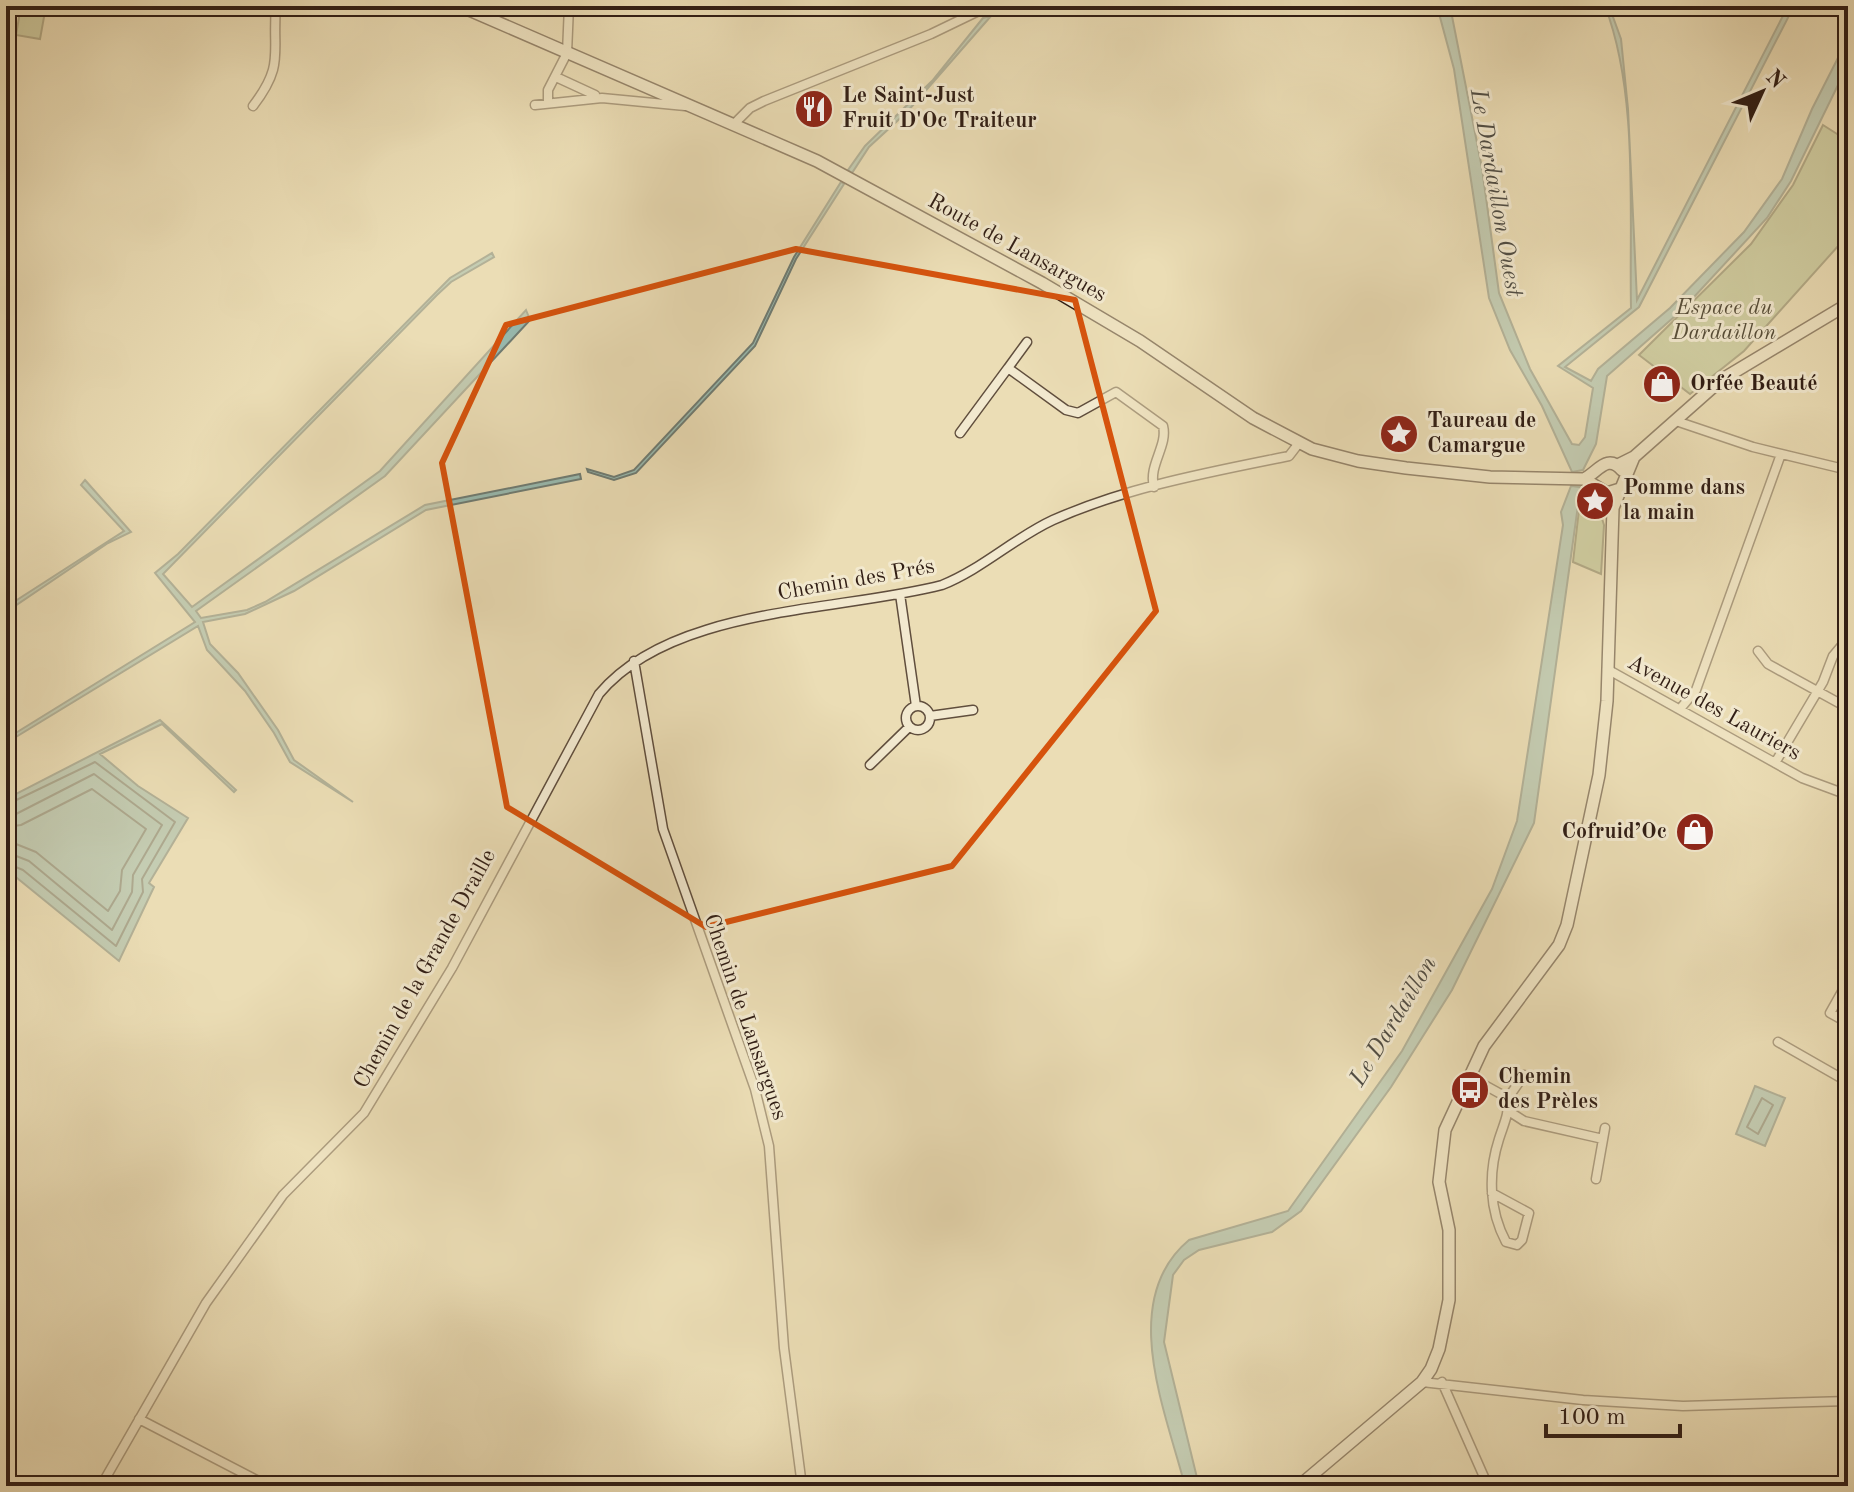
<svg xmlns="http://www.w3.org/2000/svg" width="1854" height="1492" font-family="'Old Standard TT',serif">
	<rect width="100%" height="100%" fill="#ebddb5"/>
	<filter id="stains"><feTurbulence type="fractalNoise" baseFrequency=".0025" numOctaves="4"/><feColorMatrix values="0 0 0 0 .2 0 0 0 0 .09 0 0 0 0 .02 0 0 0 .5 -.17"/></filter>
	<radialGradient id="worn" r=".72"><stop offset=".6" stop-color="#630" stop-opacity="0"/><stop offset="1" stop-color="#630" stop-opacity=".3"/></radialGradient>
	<path fill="#b3c291" stroke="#727053" stroke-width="2" d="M21 6H46L40 39 16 35Z
		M1823 125 1848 141V200L1842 210 1848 214V235L1744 351 1690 394 1639 355 1751 244 1793 185Z
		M1581 492 1595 496 1604 525 1601 574 1573 562Z"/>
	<path fill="#98bbb1" stroke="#6f7c73" stroke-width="2" d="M1437 6H1450L1482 168 1499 293 1530 369 1572 444 1579 445 1585 437 1593 388 1558 366 1631 308C1629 213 1639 95 1605 6H1609L1621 39 1628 109 1637 300 1788 6H1794L1639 307 1565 367 1591 381 1598 369 1670 308 1744 232 1782 179 1812 109 1840 54 1848 47V64L1839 83 1791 181 1767 218 1682 310 1607 376 1596 444 1583 470 1572 472 1542 406 1510 350 1489 298 1454 69Z
		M991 16 907 112 869 147 852 173 848 170 865 146 933 80 983 18Z
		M841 182 844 184 796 259 755 346 636 473 614 480 588 472 587 469 614 477 634 470 753 343 794 257Z
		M492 253 494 257 451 282 437 295 163 574 192 607 380 471 526 310 530 320 385 476 196 611 201 618 247 610 265 602 425 505 580 474 581 479 426 510 294 591 245 614 203 622 210 644 238 673 278 730 294 760 353 802 290 762 274 733 245 691 207 650 198 626 6 743V739L195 622 155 573 178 554 450 278Z
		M85 480 131 532 108 543 6 612V607L124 531 81 485Z
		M1571 486 1580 487V491L1534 823 1452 990 1391 1087 1301 1211 1272 1232 1199 1250 1184 1260 1173 1275 1164 1342 1199 1486H1185C1166 1412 1117 1300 1189 1240L1288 1211 1402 1051 1492 889 1517 821 1563 525 1561 512Z
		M160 720 236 790 234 792 162 724 100 754 138 786 188 818 149 883 154 887 119 961 6 869V799Z
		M1755 1086 1785 1098 1765 1146 1736 1134Z"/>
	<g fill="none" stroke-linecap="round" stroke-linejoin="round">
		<path stroke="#646c63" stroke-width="2" d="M6 805 95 762 175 822 142 879 143 892 116 946 23 870 6 863
			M6 815 16 814 94 774 162 825 133 875 132 892 112 930 29 861 6 852
			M6 827 21 825 92 789 146 829 122 870 120 891 108 911 36 852 6 840
			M1762 1098 1773 1105 1758 1134 1747 1127Z"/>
		<defs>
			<path id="street" d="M556 77 595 95
				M548 101V90L567 53 569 6
				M535 105 602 98 685 106
				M253 106C285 64 272 54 276 6
				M734 124 750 108 764 101 931 34 989 6
				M1027 342 1008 368 1066 410 1078 413 1116 392 1163 426C1168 446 1148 465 1154 487
				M1676 421 1753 447 1848 470
				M960 433 1008 368
				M900 594 916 706
				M1758 651 1768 664 1848 708
				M634 661 663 829 755 1089 769 1146 784 1348 802 1486
				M1607 669 1802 778 1848 795
				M906 718a12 12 0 1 1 24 0a12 12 0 1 1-24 0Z
				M1680 709 1696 690 1781 454
				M930 716 973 710
				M1775 763 1823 682 1833 656 1848 638
				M870 765 909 727
				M1848 981 1830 1013 1848 1023
				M1778 1042 1848 1082
				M1470 1077 1508 1098
				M1508 1098 1524 1075
				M1510 1112 1524 1121 1603 1139
				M1596 1179 1605 1128
				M1492 1193 1529 1213 1522 1240 1517 1245 1506 1242C1489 1210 1488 1173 1499 1139 1504 1123 1509 1115 1508 1098
				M1422 1382 1583 1400 1683 1406 1848 1401
				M1442 1382 1488 1486
				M139 1419 268 1486
				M101 1486 206 1303 283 1195 364 1113 452 968 599 694C672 606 839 612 942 585 982 569 1014 538 1053 520 1127 487 1210 472 1289 456L1299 443"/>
			<path id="secondary" d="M460 6 817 161 1042 283 1140 341 1253 418 1312 449 1358 461 1406 468 1490 477 1584 479 1607 493 1620 489
				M1618 465 1634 457 1721 380 1848 304
				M1584 479C1598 472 1607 453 1622 470
				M1299 1486 1422 1382 1431 1369 1439 1349 1449 1300V1230L1439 1182 1445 1130 1484 1046 1559 945 1567 925 1599 775 1607 701 1613 508 1634 457"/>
		</defs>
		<use href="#street" stroke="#604e3d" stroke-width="11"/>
		<use href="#secondary" stroke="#311e15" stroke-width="14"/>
		<use href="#street" stroke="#f2e9cf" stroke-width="8"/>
		<use href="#secondary" stroke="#f2e9cf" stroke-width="11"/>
	</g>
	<path d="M0 0H1854V1492H0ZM796 249 1075 300 1156 611 952 866 706 927 507 807 442 463 506 325Z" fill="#ebddb5" fill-opacity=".55" fill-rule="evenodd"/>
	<path fill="none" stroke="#d6530d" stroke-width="6" stroke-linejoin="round" d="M796 249 1075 300 1156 611 952 866 706 927 507 807 442 463 506 325Z"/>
	<defs>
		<symbol id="restaurant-disc" viewBox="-11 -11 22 22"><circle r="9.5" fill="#8f2418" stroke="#f2e9cf"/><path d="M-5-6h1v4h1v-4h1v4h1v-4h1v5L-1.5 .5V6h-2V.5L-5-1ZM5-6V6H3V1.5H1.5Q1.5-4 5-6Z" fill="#fff"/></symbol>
		<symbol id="shop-disc" viewBox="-11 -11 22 22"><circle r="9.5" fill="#8f2418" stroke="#f2e9cf"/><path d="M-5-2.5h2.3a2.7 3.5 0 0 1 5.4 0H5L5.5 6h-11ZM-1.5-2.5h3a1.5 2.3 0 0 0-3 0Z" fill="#fff"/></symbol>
		<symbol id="sight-disc" viewBox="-11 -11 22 22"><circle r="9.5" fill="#8f2418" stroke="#f2e9cf"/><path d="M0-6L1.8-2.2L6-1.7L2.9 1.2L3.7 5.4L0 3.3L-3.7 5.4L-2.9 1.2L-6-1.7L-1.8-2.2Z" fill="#fff"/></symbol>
		<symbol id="bus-disc" viewBox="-11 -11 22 22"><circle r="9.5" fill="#8f2418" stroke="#f2e9cf"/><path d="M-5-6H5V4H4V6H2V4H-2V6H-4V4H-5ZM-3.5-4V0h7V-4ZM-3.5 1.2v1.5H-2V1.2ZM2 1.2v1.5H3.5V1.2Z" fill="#fff"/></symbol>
	</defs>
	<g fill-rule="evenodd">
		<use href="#restaurant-disc" x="792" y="87" width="44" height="44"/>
		<use href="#shop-disc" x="1640" y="362" width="44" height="44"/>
		<use href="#sight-disc" x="1377" y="412" width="44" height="44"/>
		<use href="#sight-disc" x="1573" y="479" width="44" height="44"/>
		<use href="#shop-disc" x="1673" y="810" width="44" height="44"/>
		<use href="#bus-disc" x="1448" y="1068" width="44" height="44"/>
	</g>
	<g text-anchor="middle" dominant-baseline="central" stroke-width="6" stroke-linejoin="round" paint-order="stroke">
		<g font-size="22" font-weight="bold" fill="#311e15" stroke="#f2e9cf" text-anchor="start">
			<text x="842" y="96">Le Saint-Just<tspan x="842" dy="25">Fruit D'Oc Traiteur</tspan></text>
			<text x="1690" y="384">Orfée Beauté</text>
			<text x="1427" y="421">Taureau de<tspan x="1427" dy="25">Camargue</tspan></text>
			<text x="1623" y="488">Pomme dans<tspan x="1623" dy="25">la main</tspan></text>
			<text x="1667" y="832" text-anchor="end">Cofruid’Oc</text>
			<text x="1498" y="1077">Chemin<tspan x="1498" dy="25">des Prèles</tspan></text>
		</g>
		<g font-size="22" fill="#311e15" stroke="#f2e9cf">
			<text transform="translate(1017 248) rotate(29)">Route de Lansargues</text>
			<text transform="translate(856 580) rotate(-10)">Chemin des Prés</text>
			<text transform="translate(1714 708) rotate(29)">Avenue des Lauriers</text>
			<text transform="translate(425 969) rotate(-61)">Chemin de la Grande Draille</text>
			<text transform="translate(745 1017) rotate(71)">Chemin de Lansargues</text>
		</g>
		<g font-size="22" font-style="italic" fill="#584f3a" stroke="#f2e9cf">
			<text x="1724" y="308">Espace du<tspan x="1724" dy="25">Dardaillon</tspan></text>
		</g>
		<g font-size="24" font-style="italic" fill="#504d44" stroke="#f2e9cf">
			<text transform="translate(1495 193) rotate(80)">Le Dardaillon Ouest</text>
			<text transform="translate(1394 1022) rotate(-59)">Le Dardaillon</text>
		</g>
	</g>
	<rect width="1854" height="1492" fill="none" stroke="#ebddb5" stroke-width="32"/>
	<rect x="8" y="8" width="1838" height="1476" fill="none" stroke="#311e15" stroke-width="4"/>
	<rect x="16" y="16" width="1822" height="1460" fill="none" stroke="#311e15" stroke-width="2"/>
	<g transform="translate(1762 92) rotate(46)" stroke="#f2e9cf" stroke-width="6" paint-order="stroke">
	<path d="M0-6L14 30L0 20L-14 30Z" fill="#311e15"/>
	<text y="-12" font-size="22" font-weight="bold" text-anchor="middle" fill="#311e15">N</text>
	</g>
	<path d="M1546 1424v12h134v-12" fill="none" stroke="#311e15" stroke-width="4"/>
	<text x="1558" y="1424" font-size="24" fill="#311e15" stroke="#f2e9cf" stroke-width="6" paint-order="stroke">100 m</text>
	<rect width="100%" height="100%" filter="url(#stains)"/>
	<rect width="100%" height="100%" fill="url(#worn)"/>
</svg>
